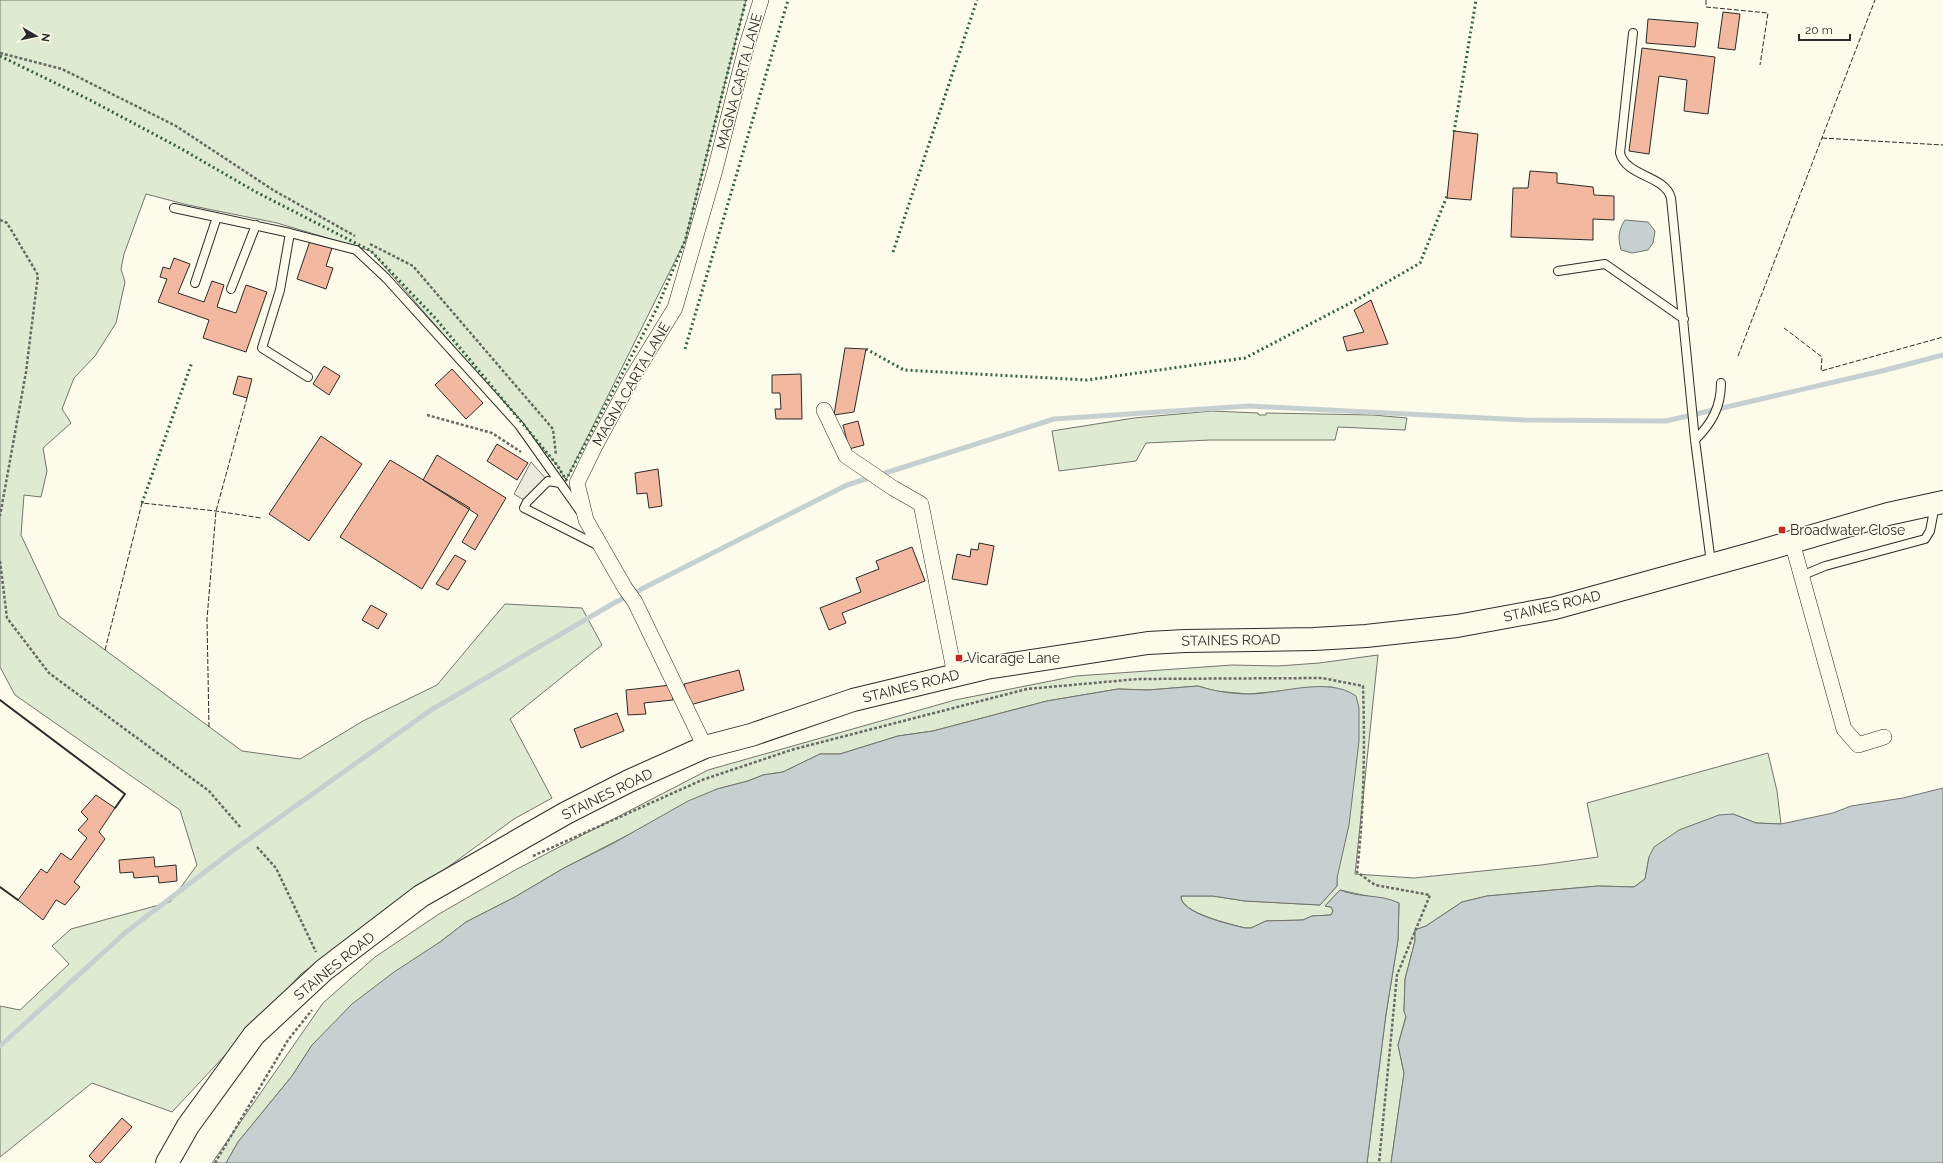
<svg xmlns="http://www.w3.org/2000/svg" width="1943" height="1163" font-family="Raleway,sans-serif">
	<rect width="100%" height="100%" fill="#fdfbea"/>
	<path fill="#deebd1" stroke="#74746e" d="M0 0H746L685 241 566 480 557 465 371 251 277 223 188 205 146 194 124 254 121 269 125 282 116 323 95 356 74 378 62 409 71 423 43 448 47 471 41 497 24 495 21 535 59 616 242 751 300 759 363 721 437 685 505 604 582 608 602 645 510 719 552 798 514 819 301 974 172 1112 92 1083 0 1157V1006L20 1010 69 964 52 946 71 929 170 902 197 865 180 810 15 695 0 667Z
		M1212 411 1258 413 1259 415H1266V413L1373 415 1407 418 1405 430 1338 427 1335 440H1210L1146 443 1136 461 1059 471 1052 431 1134 418Z
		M1378 655 1355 874 1414 878 1541 865 1598 857 1587 803 1768 753 1777 791 1781 824 1756 823 1733 814 1649 857 1645 879 1634 887 1598 886 1487 896 1462 902 1426 926 1415 930V941L1405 979 1404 1011 1406 1016 1398 1045 1404 1073 1391 1163H1367L1386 1014 1398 940 1399 903 1340 890 1325 906 1331 907 1333 911 1331 915 1312 916 1303 920 1266 921 1251 928H1245C1231 924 1180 913 1181 896H1213L1245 901 1320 905 1337 886 1332 687 1311 688 1249 694 1215 691 1198 686 1148 690 1118 689 1047 701 933 731 898 736 840 754H820L783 772 763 775 748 781 717 789 564 868 515 897 466 922 440 942 312 1045 292 1076 238 1142 226 1163H212L323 1003 375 957 439 914 517 869 708 770 955 700 1076 676 1232 665 1278 666 1319 663Z"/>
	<path fill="#eceadb" stroke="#74746e" d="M531 462 548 481 527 502 514 494Z"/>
	<path fill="#c7d0d0" stroke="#74746e" d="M1625 220 1648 222 1655 231 1653 243 1648 250 1632 253 1621 250C1618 239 1618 230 1625 220Z
		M1198 686C1214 691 1231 694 1249 694 1281 694 1328 676 1356 696L1359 708V741L1349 825 1337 878V886L1320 905 1245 901 1213 896H1181C1179 913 1232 925 1245 928H1251L1266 921 1303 920 1312 916 1331 915 1333 911 1331 907 1325 906 1340 890C1359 898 1381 894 1399 903L1398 940 1386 1014 1367 1163H226L238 1142 292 1076 312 1045 352 1004 394 972 440 942 466 922 515 897 564 868 612 844 688 801 717 789 748 781 763 775 783 772 820 754H840L898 736 933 731 1047 701 1118 689 1148 690Z
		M1943 788V1163H1391L1404 1073 1398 1045 1406 1017 1404 1011 1405 979 1415 941V930L1426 926 1462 902 1487 896 1598 886 1634 887 1645 879 1649 857 1654 847 1679 830 1719 815 1733 814 1756 823 1781 824 1833 813 1851 806 1903 798Z"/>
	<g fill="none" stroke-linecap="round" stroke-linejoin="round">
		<path stroke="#c7d0d0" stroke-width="5" d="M879 475 1054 419 1249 406 1524 420 1666 421 1886 370 1943 355
			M0 1046 126 932 235 849 431 710 614 603 847 485 872 477"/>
	</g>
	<path fill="#f2b8a0" stroke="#2b2b2b" d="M1723 12 1740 14 1735 50 1718 48Z
		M1648 19 1698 23 1695 47 1646 43Z
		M1642 48 1715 57 1708 114 1684 111 1687 80 1659 76 1649 154 1629 151Z
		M1454 131 1478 134 1471 200 1447 198Z
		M1530 171 1557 173V183L1593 187 1594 195 1614 196V220L1593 219V240L1511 237 1513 188H1528Z
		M310 241 332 248 326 266 333 268 326 289 297 279Z
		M174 258 190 264 178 293 204 302 212 281 224 285 217 307 236 313 246 285 267 292 246 352 203 338 209 320 158 302 167 279 160 277 163 267 170 269Z
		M1371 300 1388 344 1347 351 1343 337 1364 332 1354 310Z
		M845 348 866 349 854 412 834 415Z
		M324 366 340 376 329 395 313 384Z
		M452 369 483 403 466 419 435 385Z
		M801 374 802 419H776L775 409H781L780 393H772V375Z
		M238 376 252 379 247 398 233 394Z
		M858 421 864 445 849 449 843 425Z
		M321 436 362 464 309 541 269 514Z
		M497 444 528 463 517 480 487 461Z
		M437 455 506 498 475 550 462 542 478 515 423 480Z
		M390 460 470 508 422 589 340 537Z
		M658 469 662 506 649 508 647 493 637 494 635 473Z
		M979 543 994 546 987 585 952 579 957 554 970 557 971 549 978 550Z
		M912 547 925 581 842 613 846 623 829 630 820 608 861 592 856 578 879 569 876 561Z
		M455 555 466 561 448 590 436 584Z
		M371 605 387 614 378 629 362 620Z
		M739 670 744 690 690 705 684 684Z
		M671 685 673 700 644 703 646 714 628 715 626 690Z
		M617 713 624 731 581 748 574 729Z
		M96 795 115 808 99 832 105 839 74 882 80 887 65 905 56 900 43 920 18 900 41 869 47 873 61 853 71 860 87 838 78 830 88 819 81 812Z
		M154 857 155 867 176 865 177 881 159 883 158 876 134 878 133 872 120 873 119 860Z
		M122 1118 132 1127 100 1163H96L89 1156Z"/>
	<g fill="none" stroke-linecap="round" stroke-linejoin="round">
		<defs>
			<path id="lane" d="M1633 33 1620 153C1626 177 1665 175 1671 198L1695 440 1711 563
				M174 208 290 233 356 250 386 278 519 425 580 511
				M290 233 280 290 262 348 308 377
				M1558 271 1605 264 1684 319
				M195 283 217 217
				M231 289 256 225
				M1695 440C1712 423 1721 407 1721 383
				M560 483 548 481 527 502 524 508 599 546
				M1801 576 1825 566 1925 539 1930 531 1935 505"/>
			<path id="street" d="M824 410 846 456 893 488 921 504 955 675
				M1792 542 1844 729 1858 745 1884 737
				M705 747 635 602 625 588 586 520 577 483 594 448 632 378 675 308 715 170 746 48 761 0"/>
			<path id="secondary" d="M167 1163 188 1126 254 1035 324 970 421 896 566 813 629 781 705 747 751 735 853 700 986 668 1148 643 1185 641 1314 639 1366 636 1457 626 1555 608 1754 553 1888 514 1943 502"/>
		</defs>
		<use href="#lane" stroke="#2b2b2b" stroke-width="10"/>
		<use href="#street" stroke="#2b2b2b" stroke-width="16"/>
		<use href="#secondary" stroke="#2b2b2b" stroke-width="24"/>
		<path stroke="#6a6964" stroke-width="2.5" stroke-dasharray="3 2" stroke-linecap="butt" d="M0 53 62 69 176 126 273 190 355 236
			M0 220 7 223 38 275 26 372 0 516
			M370 244 413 266 553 429 556 455
			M427 415 492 433 521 452
			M0 561 7 618 49 673 209 791 241 828
			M257 847 276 868 316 952
			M533 856 702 780 791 750 1027 689 1138 679 1322 678 1363 686C1365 748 1364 810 1357 872L1375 885 1430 895 1397 975 1379 1163
			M215 1163 288 1040 312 1010"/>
		<use href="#lane" stroke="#fdfbea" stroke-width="8"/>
		<use href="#street" stroke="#fdfbea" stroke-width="15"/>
		<use href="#secondary" stroke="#fdfbea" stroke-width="22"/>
		<path stroke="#34623c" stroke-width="3" stroke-dasharray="2 3" stroke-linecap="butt" d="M0 56 90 100 180 148 256 192 371 251 436 319 557 465 566 480 657 308 685 241 746 0
			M1454 132 1476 0
			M893 252 977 0
			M685 349 788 0
			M866 349 904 370 1087 380 1245 358 1358 299 1420 263 1447 196
			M142 503 192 362"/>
		<path stroke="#2b2b2b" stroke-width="1" stroke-dasharray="5 2" stroke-linecap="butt" d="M1706 0V7L1768 13 1760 65
			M1822 138 1943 145
			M1784 328 1822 357 1821 371 1943 337
			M1738 356 1875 0
			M105 650 142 503 216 511 261 518
			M209 727 207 619 216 511 247 398"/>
		<path stroke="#2b2b2b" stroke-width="2" d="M0 700 125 794 115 808
			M0 887 18 900"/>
	</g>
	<g fill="#c62828" stroke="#fdfbea" stroke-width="1.5">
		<rect x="1778" y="526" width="8" height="8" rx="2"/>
		<rect x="955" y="654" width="8" height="8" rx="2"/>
	</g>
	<g text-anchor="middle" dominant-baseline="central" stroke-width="3" stroke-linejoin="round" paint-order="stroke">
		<g font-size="14" fill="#2b2b2b" stroke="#fdfbea">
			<text transform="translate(739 81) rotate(-75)">MAGNA CARTA LANE</text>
			<text transform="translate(631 384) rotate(-60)">MAGNA CARTA LANE</text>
			<text transform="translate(1552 606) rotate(-13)">STAINES ROAD</text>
			<text transform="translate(1231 640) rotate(-1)">STAINES ROAD</text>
			<text transform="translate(911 686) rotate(-14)">STAINES ROAD</text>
			<text transform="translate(607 794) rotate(-26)">STAINES ROAD</text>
			<text transform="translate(334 966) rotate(-39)">STAINES ROAD</text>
		</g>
		<g font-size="14" fill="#2b2b2b" stroke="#fdfbea" text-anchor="start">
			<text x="1790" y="530">Broadwater Close</text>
			<text x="967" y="658">Vicarage Lane</text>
		</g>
	</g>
	<g transform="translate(36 36) rotate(99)" stroke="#fdfbea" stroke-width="3" paint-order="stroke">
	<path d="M0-3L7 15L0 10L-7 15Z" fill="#2b2b2b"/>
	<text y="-6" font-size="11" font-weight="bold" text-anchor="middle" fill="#2b2b2b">N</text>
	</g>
	<path d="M1799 34v6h51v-6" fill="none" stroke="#2b2b2b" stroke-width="2"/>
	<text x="1805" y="34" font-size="12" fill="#2b2b2b" stroke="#fdfbea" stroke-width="3" paint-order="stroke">20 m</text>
</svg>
